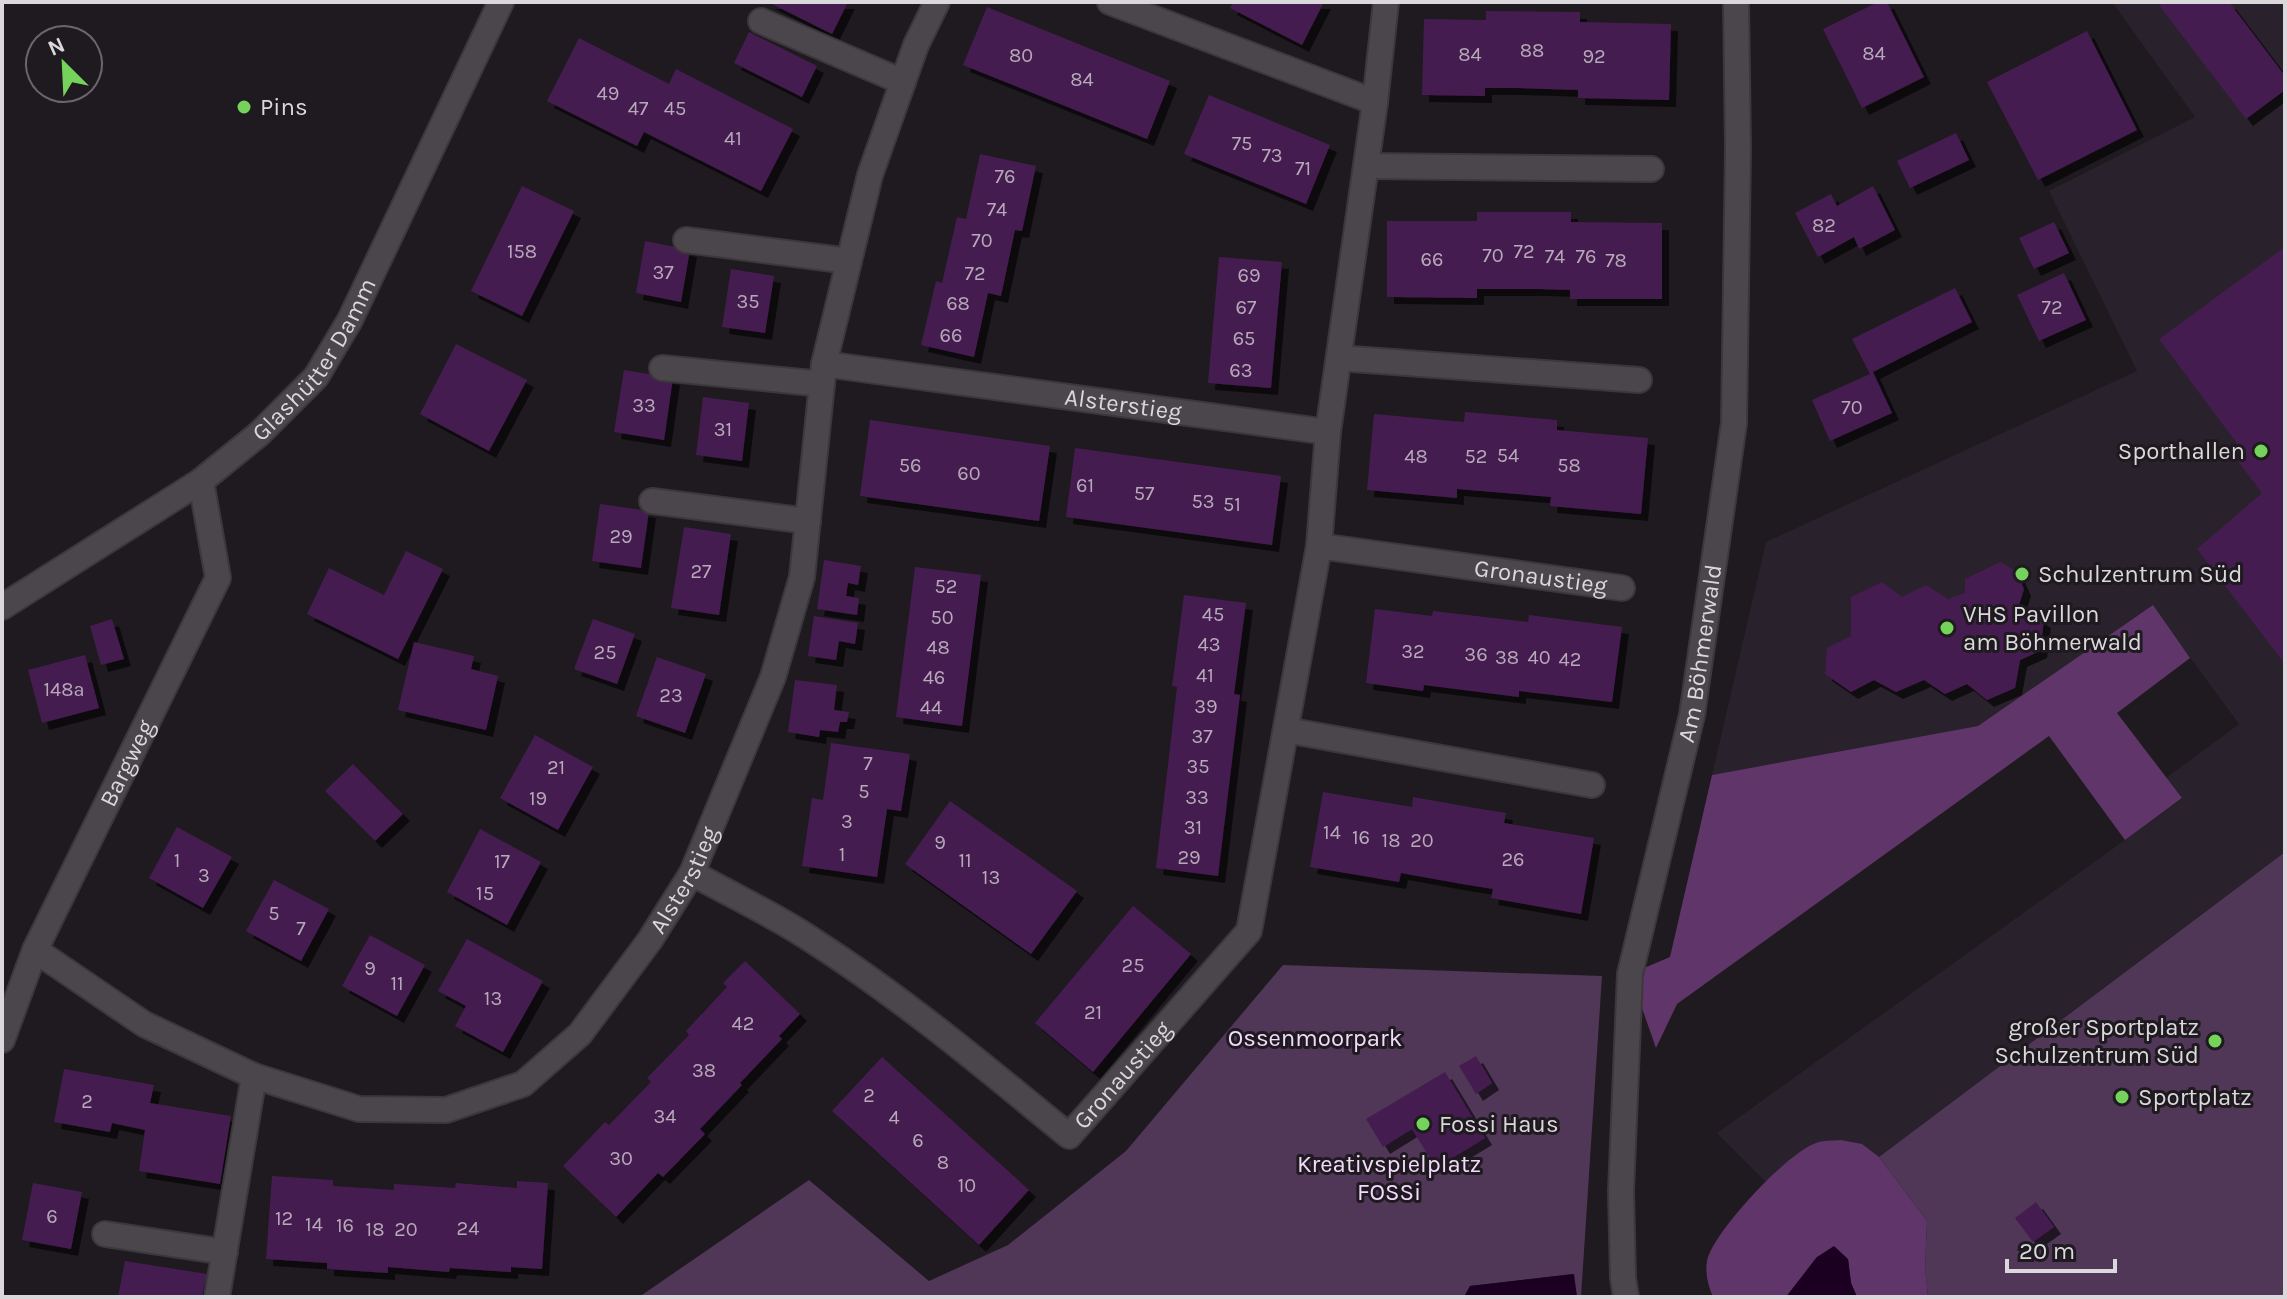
<svg xmlns="http://www.w3.org/2000/svg" width="2287" height="1299" font-family="Karla,sans-serif">
	<defs>
		<filter id="shadow"><feDropShadow dx="7" dy="7" stdDeviation="0" flood-color="#0009"/></filter>
	</defs>
	<rect width="100%" height="100%" fill="#1e1a1f"/>
	<path fill="#29212b" d="M2112 2H2285V852L1879 1157 1861 1144 1841 1140 1793 1157 1766 1182 1717 1133 2182 799 2166 778 2239 724 2152 606 1978 726 1712 775 1766 542 2137 371 2049 191 2195 117Z"/>
	<path fill="#503657" d="M2285 852V1297H1928L1925 1267 1927 1221 1879 1157Z
		M1283 965 1602 976 1581 1297H1577L1573 1274 1470 1286 1464 1297H639L809 1180 929 1281 1008 1245 1126 1151Z"/>
	<path fill="#60366a" d="M2153 605 2190 658 2117 713 2182 798 2125 840 2049 736 1677 1004 1656 1048 1630 974 1670 957 1712 775 1978 726Z
		M1841 1140 1862 1144 1879 1157 1927 1221 1925 1267 1928 1297H1857L1851 1283 1848 1259 1817 1257 1786 1297H1713C1708 1286 1705 1273 1707 1261 1713 1232 1788 1152 1816 1143 1823 1140 1833 1141 1841 1140Z"/>
	<path fill="#1b0022" d="M1834 1246 1848 1259 1851 1283 1857 1297H1786L1817 1257Z
		M1574 1274 1577 1297H1464L1470 1286Z"/>
	<path fill="#451c50" filter="url(#shadow)" d="M768 2H848L832 34Z
		M1233 2H1324L1302 45 1230 8Z
		M1878 2H1887L1924 77 1862 108 1823 29Z
		M2163 2H2229L2285 76V90L2246 119 2159 5Z
		M987 7 1170 81 1147 139 963 65Z
		M1486 11 1580 12V22L1671 24 1669 100 1578 98V90L1516 88H1485V96L1422 95 1424 19 1486 20Z
		M2087 31 2137 130 2038 180 1987 82Z
		M749 32 817 66 802 97 734 63Z
		M579 38 669 84 676 69 793 129 761 191 644 132 637 146 547 101Z
		M1209 95 1330 145 1306 204 1184 154Z
		M1956 133 1969 160 1910 188 1897 161Z
		M980 154 1036 166 1022 231 1015 230 1001 296 988 293 974 357 921 345 936 281 942 283 957 217 966 219Z
		M522 186 574 211 522 316 471 291Z
		M1873 186 1895 230 1859 249 1854 237 1818 257 1795 213 1831 194 1837 206Z
		M1477 212H1571V222L1662 223V299H1570V290L1539 289H1477V298L1387 297V221H1477Z
		M2054 222 2069 253 2034 269 2019 238Z
		M645 241 690 250 681 302 636 293Z
		M2285 247V664L2197 549 2262 493 2234 456 2239 446 2159 339Z
		M1219 257 1282 262 1271 388 1208 383Z
		M731 269 774 276 765 333 722 327Z
		M2064 273 2086 320 2039 341 2017 295Z
		M1955 288 1972 322 1873 372 1892 413 1830 441 1812 400 1870 374 1852 339Z
		M456 344 527 380 489 451 420 414Z
		M624 370 673 378 664 440 614 432Z
		M703 397 749 403 742 461 696 455Z
		M1465 412 1557 420V430L1648 438 1641 514 1550 506 1551 497 1457 489V498L1367 490 1374 414 1464 422Z
		M870 420 1050 446 1039 521 860 496Z
		M1075 448 1281 476 1272 545 1066 517Z
		M600 504 649 511 641 568 592 561Z
		M684 527 731 534 719 615 671 608Z
		M406 551 443 569 398 659 307 614 329 568 384 595Z
		M824 560 861 566 858 585 848 583 846 596 859 598 857 615 817 609Z
		M2000 562 2016 571 2024 589 2019 605 2044 621 2040 651 2020 660 2015 688 1987 700 1967 684 1945 694 1924 680 1896 692 1874 680 1851 692 1825 674 1827 648 1851 636V597L1882 582 1902 597 1926 585 1948 599 1965 593V579Z
		M915 567 981 575 962 726 896 717Z
		M1184 595 1246 603 1234 694 1240 695 1218 876 1156 868 1177 687 1172 686Z
		M1375 609 1432 616 1433 611 1528 622 1529 615 1622 627 1612 702 1519 691V697L1424 685 1423 691 1366 683Z
		M814 616 858 623 855 644 839 641 836 660 808 656Z
		M112 619 124 659 101 665 90 626Z
		M593 619 635 634 617 684 574 669Z
		M414 642 474 656 471 669 498 676 486 730 398 710Z
		M85 655 99 708 42 723 28 670Z
		M657 657 706 674 685 733 636 716Z
		M795 680 837 685 834 710 849 712 847 722H840L838 732 820 730 819 737 788 732Z
		M535 735 593 767 558 830 500 798Z
		M831 743 910 754 901 811 887 809 877 877 802 866 812 798 823 800Z
		M353 764 403 814 375 841 325 791Z
		M1323 792 1412 807 1413 797 1475 808 1506 813 1504 823 1594 838 1581 914 1491 898 1493 889 1462 884 1401 873 1399 882 1310 867Z
		M950 801 1077 891 1031 954 905 864Z
		M177 827 232 857 203 908 149 878Z
		M480 829 541 862 507 925 447 892Z
		M274 880 329 909 301 961 246 931Z
		M1133 906 1191 954 1093 1072 1035 1023Z
		M370 935 425 965 397 1016 342 986Z
		M467 939 543 981 503 1052 455 1026 466 1006 438 991Z
		M745 961 800 1014 779 1036 782 1039 740 1083 742 1085 700 1129 705 1134 663 1177 658 1173 616 1217 563 1166 605 1122 609 1125 651 1082 647 1078 689 1035 686 1031 727 987 723 983Z
		M1476 1056 1492 1083 1476 1094 1459 1066Z
		M882 1057 1029 1190 979 1245 832 1111Z
		M64 1069 154 1085 150 1103 231 1116 220 1184 139 1171 145 1130 112 1123 110 1132 54 1122Z
		M1445 1072 1485 1138 1436 1168 1412 1129 1383 1147 1366 1119Z
		M272 1176 333 1180V1186L394 1190V1184L455 1188 456 1183 517 1188V1181L548 1183 542 1269 511 1267V1272L450 1268 449 1272 388 1267V1273L327 1269V1263L266 1259Z
		M33 1183 82 1192 71 1249 22 1240Z
		M2036 1202 2054 1227 2033 1242 2015 1218Z
		M125 1261 207 1274 202 1297H118Z"/>
	<g fill="none" stroke-linecap="round" stroke-linejoin="round">
		<defs>
			<g id="minor">
				<path d="M1110 2 1375 102"/>
				<path d="M761 21 903 82"/>
				<path d="M1366 166 1651 169"/>
				<path d="M686 240 849 261"/>
				<path d="M1339 358 1639 380"/>
				<path id="s1" d="M824 364 1328 432"/>
				<path d="M662 368 822 384"/>
				<path d="M652 501 808 521"/>
				<path id="s2" d="M1319 546 1622 588"/>
				<path id="s3" d="M2 607 201 481 259 434 316 377 350 320 501 2"/>
				<path d="M1286 730 1592 785"/>
				<path id="s4" d="M692 873C733 896 777 916 815 942 905 1000 986 1068 1069 1136L1249 931 1319 546 1328 432 1375 102 1386 2"/>
				<path id="s5" d="M35 950 144 1024 254 1076 359 1109 446 1110 523 1084 580 1034 650 940 692 873 773 677 802 577 824 364 870 175 916 45 937 2"/>
				<path id="s6" d="M2 1040 35 950 218 578 201 481"/>
				<path d="M105 1234 225 1252"/>
				<path d="M217 1297 254 1076"/>
				<path id="s7" d="M1626 1297 1623 1278 1621 1191 1630 974 1692 715 1734 423 1738 150 1736 2"/>
			</g>
		</defs>
		<use href="#minor" stroke="#3b383c" stroke-width="28"/>
		<use href="#minor" stroke="#4b464c" stroke-width="24"/>
	</g>
	<g fill="#75d25a" stroke="#1e1a1f" stroke-width="3">
		<circle cx="244" cy="107" r="8"/>
		<circle cx="2261" cy="451" r="8"/>
		<circle cx="2022" cy="574" r="8"/>
		<circle cx="1947" cy="628" r="8"/>
		<circle cx="2215" cy="1041" r="8"/>
		<circle cx="2122" cy="1097" r="8"/>
		<circle cx="1423" cy="1124" r="8"/>
	</g>
	<g text-anchor="middle" dominant-baseline="central" stroke-width="6" stroke-linejoin="round" paint-order="stroke">
		<g font-size="20" fill="#b6a9b9">
			<text x="1532" y="50">88</text>
			<text x="1874" y="53">84</text>
			<text x="1470" y="54">84</text>
			<text x="1021" y="55">80</text>
			<text x="1594" y="56">92</text>
			<text x="1082" y="79">84</text>
			<text x="608" y="93">49</text>
			<text x="638" y="108">47</text>
			<text x="675" y="108">45</text>
			<text x="733" y="138">41</text>
			<text x="1242" y="143">75</text>
			<text x="1272" y="155">73</text>
			<text x="1303" y="168">71</text>
			<text x="1005" y="176">76</text>
			<text x="997" y="209">74</text>
			<text x="1824" y="225">82</text>
			<text x="982" y="240">70</text>
			<text x="522" y="251">158</text>
			<text x="1524" y="251">72</text>
			<text x="1493" y="255">70</text>
			<text x="1555" y="256">74</text>
			<text x="1586" y="256">76</text>
			<text x="1432" y="259">66</text>
			<text x="1616" y="260">78</text>
			<text x="663" y="272">37</text>
			<text x="975" y="273">72</text>
			<text x="1249" y="275">69</text>
			<text x="748" y="301">35</text>
			<text x="958" y="303">68</text>
			<text x="1246" y="307">67</text>
			<text x="2052" y="307">72</text>
			<text x="951" y="335">66</text>
			<text x="1244" y="338">65</text>
			<text x="1241" y="370">63</text>
			<text x="644" y="405">33</text>
			<text x="1852" y="407">70</text>
			<text x="723" y="429">31</text>
			<text x="1508" y="455">54</text>
			<text x="1416" y="456">48</text>
			<text x="1476" y="456">52</text>
			<text x="910" y="465">56</text>
			<text x="1569" y="465">58</text>
			<text x="969" y="473">60</text>
			<text x="1085" y="485">61</text>
			<text x="1144" y="493">57</text>
			<text x="1203" y="501">53</text>
			<text x="1232" y="504">51</text>
			<text x="621" y="536">29</text>
			<text x="701" y="571">27</text>
			<text x="946" y="586">52</text>
			<text x="1213" y="614">45</text>
			<text x="942" y="617">50</text>
			<text x="1209" y="644">43</text>
			<text x="938" y="647">48</text>
			<text x="1413" y="651">32</text>
			<text x="605" y="652">25</text>
			<text x="1476" y="654">36</text>
			<text x="1507" y="657">38</text>
			<text x="1539" y="657">40</text>
			<text x="1570" y="659">42</text>
			<text x="1205" y="675">41</text>
			<text x="934" y="677">46</text>
			<text x="64" y="689">148a</text>
			<text x="671" y="695">23</text>
			<text x="1206" y="706">39</text>
			<text x="931" y="707">44</text>
			<text x="1202" y="736">37</text>
			<text x="868" y="763">7</text>
			<text x="1198" y="766">35</text>
			<text x="556" y="767">21</text>
			<text x="864" y="791">5</text>
			<text x="1197" y="797">33</text>
			<text x="538" y="798">19</text>
			<text x="847" y="821">3</text>
			<text x="1193" y="827">31</text>
			<text x="1332" y="832">14</text>
			<text x="1361" y="837">16</text>
			<text x="1391" y="840">18</text>
			<text x="1422" y="840">20</text>
			<text x="940" y="842">9</text>
			<text x="842" y="854">1</text>
			<text x="1189" y="857">29</text>
			<text x="1513" y="859">26</text>
			<text x="177" y="860">1</text>
			<text x="965" y="860">11</text>
			<text x="502" y="861">17</text>
			<text x="204" y="875">3</text>
			<text x="991" y="877">13</text>
			<text x="485" y="893">15</text>
			<text x="274" y="913">5</text>
			<text x="301" y="928">7</text>
			<text x="1133" y="965">25</text>
			<text x="370" y="968">9</text>
			<text x="397" y="983">11</text>
			<text x="493" y="998">13</text>
			<text x="1093" y="1012">21</text>
			<text x="743" y="1023">42</text>
			<text x="704" y="1070">38</text>
			<text x="869" y="1095">2</text>
			<text x="87" y="1101">2</text>
			<text x="665" y="1116">34</text>
			<text x="894" y="1117">4</text>
			<text x="918" y="1140">6</text>
			<text x="621" y="1158">30</text>
			<text x="943" y="1162">8</text>
			<text x="967" y="1185">10</text>
			<text x="52" y="1216">6</text>
			<text x="284" y="1218">12</text>
			<text x="314" y="1224">14</text>
			<text x="345" y="1225">16</text>
			<text x="468" y="1228">24</text>
			<text x="375" y="1229">18</text>
			<text x="406" y="1229">20</text>
		</g>
		<g font-size="24" fill="#dbd8dc" stroke="#1e1a1f" text-anchor="start">
			<text x="260" y="107">Pins</text>
			<text x="2245" y="451" text-anchor="end">Sporthallen</text>
			<text x="2038" y="574">Schulzentrum Süd</text>
			<text x="1963" y="614">VHS Pavillon<tspan x="1963" dy="28">am Böhmerwald</tspan></text>
			<text x="2199" y="1027" text-anchor="end">großer Sportplatz<tspan x="2199" dy="28">Schulzentrum Süd</tspan></text>
			<text x="2138" y="1097">Sportplatz</text>
			<text x="1439" y="1124">Fossi Haus</text>
		</g>
		<g font-size="24" fill="#dbd8dc" stroke="#1e1a1f">
			<text stroke="none"><textPath href="#s3" startOffset="404">Glashütter Damm</textPath></text>
			<text stroke="none"><textPath href="#s1" startOffset="302">Alsterstieg</textPath></text>
			<text stroke="none"><textPath href="#s2" startOffset="224">Gronaustieg</textPath></text>
			<text stroke="none"><textPath href="#s7" startOffset="652">Am Böhmerwald</textPath></text>
			<text stroke="none"><textPath href="#s6" startOffset="304">Bargweg</textPath></text>
			<text stroke="none"><textPath href="#s5" startOffset="794">Alsterstieg</textPath></text>
			<text stroke="none"><textPath href="#s4" startOffset="542">Gronaustieg</textPath></text>
		</g>
		<g font-size="24" fill="#f3d9fa" stroke="#1e1a1f">
			<text x="1315" y="1038">Ossenmoorpark</text>
			<text x="1389" y="1164">Kreativspielplatz<tspan x="1389" dy="28">FOSSi</tspan></text>
		</g>
	</g>
	<rect width="2287" height="1299" fill="none" stroke="#dbd8dc" stroke-width="8"/>
	<g transform="translate(64 64) rotate(336)"><circle r="38" fill="#1e1a1f" stroke="#6a666b" stroke-width="2"/>
	<path d="M0-6L14 30L0 20L-14 30Z" fill="#75d25a"/>
	<text y="-12" font-size="22" font-weight="bold" text-anchor="middle" fill="#dbd8dc">N</text>
	</g>
	<path d="M2007 1259v12h108v-12" fill="none" stroke="#dbd8dc" stroke-width="4"/>
	<text x="2019" y="1259" font-size="24" fill="#dbd8dc" stroke="#1e1a1f" stroke-width="6" paint-order="stroke">20 m</text>
</svg>
